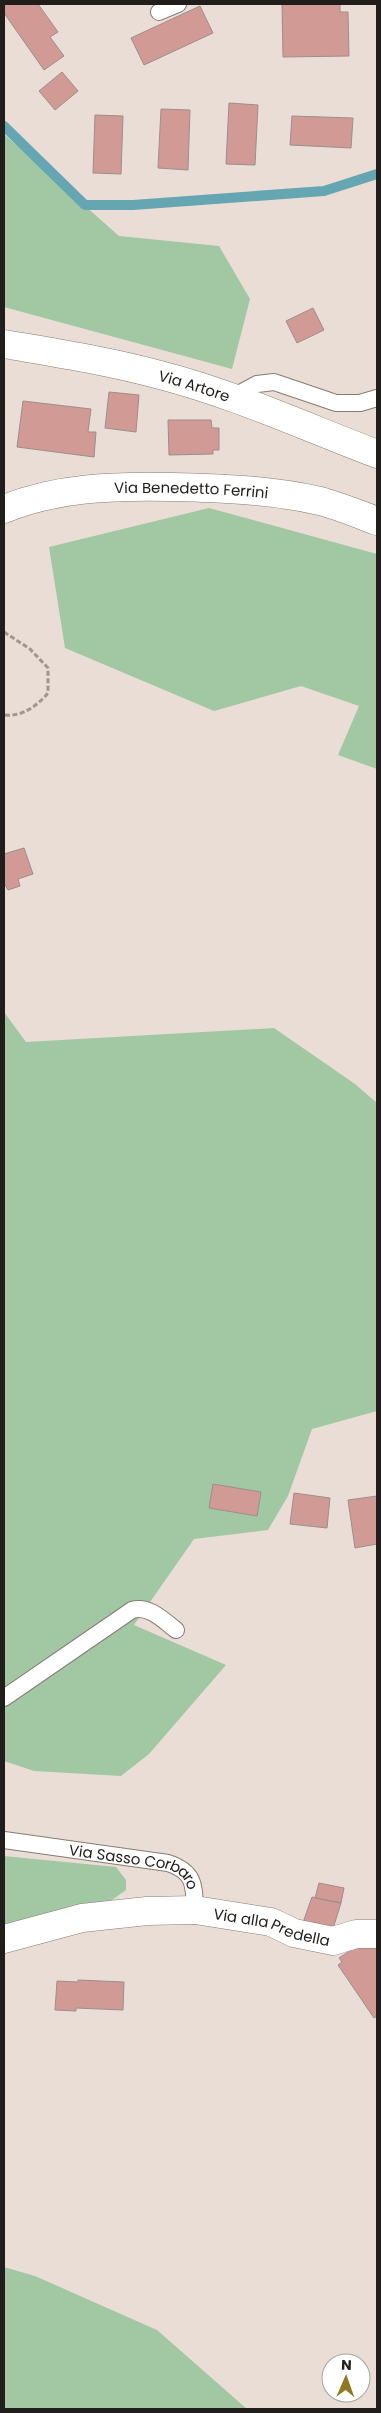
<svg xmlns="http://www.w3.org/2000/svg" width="381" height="2413" font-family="Poppins,sans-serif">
	<rect width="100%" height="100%" fill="#eaddd5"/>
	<path fill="#a1c8a3" d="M4 134 119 236 219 246 250 299 232 369 4 307Z
		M209 508 377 554V769L338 755 359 706 301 686 214 711 65 648 49 547Z
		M4 1012 26 1042 274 1028 355 1084 377 1103V1411L312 1429 288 1496 268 1530 194 1539 134 1625 226 1665 149 1754 121 1776 34 1771 4 1761Z
		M4 1856 116 1867 126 1880V1890L112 1900 4 1924Z
		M4 2267 35 2276 157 2330 247 2409H4Z"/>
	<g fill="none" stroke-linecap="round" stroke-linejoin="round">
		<path stroke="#66a6b3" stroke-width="10" d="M4 126 85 205H133L324 191 377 174"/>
	</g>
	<path fill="#d29a95" stroke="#9c8e8c" d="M4 4H38L58 32 50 37 64 56 44 70 4 13Z
		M282 4H340V12H348L349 56 283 57Z
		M200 6 213 33 144 65 131 38Z
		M62 72 78 91 55 110 39 91Z
		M229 103 258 105 255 165 226 164Z
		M161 109 190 110 188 170 158 168Z
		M95 115 123 116 121 174 93 173Z
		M292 116 353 118 351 148 290 145Z
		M313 308 324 330 297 343 286 321Z
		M109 392 139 395 136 432 105 428Z
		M23 401 91 409 88 432H96L94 457 17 447Z
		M168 420H211L212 428H219V450H213V454L169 455Z
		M24 848 33 874 18 879 20 886 8 890 4 883V854Z
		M213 1484 261 1492 257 1516 209 1508Z
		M294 1493 330 1498 327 1528 290 1524Z
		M377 1496V1544L355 1548 348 1500Z
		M319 1883 344 1888 341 1903 315 1898Z
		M312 1897 341 1903 330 1938 300 1931Z
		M373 1936 377 1943V2016L374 2018 338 1965 342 1962 339 1958Z
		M78 1980 124 1982 123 2010 76 2008V2011L55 2010 57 1981 78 1982Z"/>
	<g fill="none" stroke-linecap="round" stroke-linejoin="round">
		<defs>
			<g id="service">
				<path d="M159 12 178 4"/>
				<path d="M231 398 257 384 274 382 336 403H360L377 398"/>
				<path d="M4 1698 132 1610C149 1605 163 1620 176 1630"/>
				<path id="s1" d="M4 1840 168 1863C195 1872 194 1885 195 1910"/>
			</g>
			<g id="minor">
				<path id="s2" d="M195 1910 271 1922 294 1933 333 1941 356 1934H377"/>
			</g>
			<g id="tertiary">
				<path id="s3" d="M4 344C56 353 109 361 160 375 234 394 306 427 377 454"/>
				<path id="s4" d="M4 509C58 487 114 486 172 487 221 488 272 490 320 501 339 506 358 514 377 521"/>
				<path d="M4 1939 82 1918 147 1911 195 1910"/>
			</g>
		</defs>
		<use href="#service" stroke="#877c75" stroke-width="18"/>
		<use href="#minor" stroke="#877c75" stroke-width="29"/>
		<use href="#tertiary" stroke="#877c75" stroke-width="29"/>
		<path stroke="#9f968f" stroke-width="3" stroke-dasharray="5 2.5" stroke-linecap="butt" d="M4 632 30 649 48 668V693C37 706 22 717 4 715"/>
		<use href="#service" stroke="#fff" stroke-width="16"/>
		<use href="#minor" stroke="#fff" stroke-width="28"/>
		<use href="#tertiary" stroke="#fff" stroke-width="28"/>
	</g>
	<g text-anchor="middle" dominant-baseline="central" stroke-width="4.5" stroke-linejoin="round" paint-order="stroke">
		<g font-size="15" fill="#211d1a" stroke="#fff">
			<text stroke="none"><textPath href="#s3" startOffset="195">Via Artore</textPath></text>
			<text stroke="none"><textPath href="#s4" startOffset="190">Via Benedetto Ferrini</textPath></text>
			<text stroke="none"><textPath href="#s1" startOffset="135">Via Sasso Corbaro</textPath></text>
			<text stroke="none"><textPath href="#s2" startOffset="79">Via alla Predella</textPath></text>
		</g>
	</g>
	<rect width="381" height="2413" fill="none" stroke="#211d1a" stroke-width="10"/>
	<g transform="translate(346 2378) rotate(2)"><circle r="24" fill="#ffffff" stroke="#a6a5a3"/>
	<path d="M0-4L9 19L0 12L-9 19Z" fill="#8f7a1f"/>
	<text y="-8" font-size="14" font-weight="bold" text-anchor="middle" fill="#211d1a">N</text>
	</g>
</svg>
